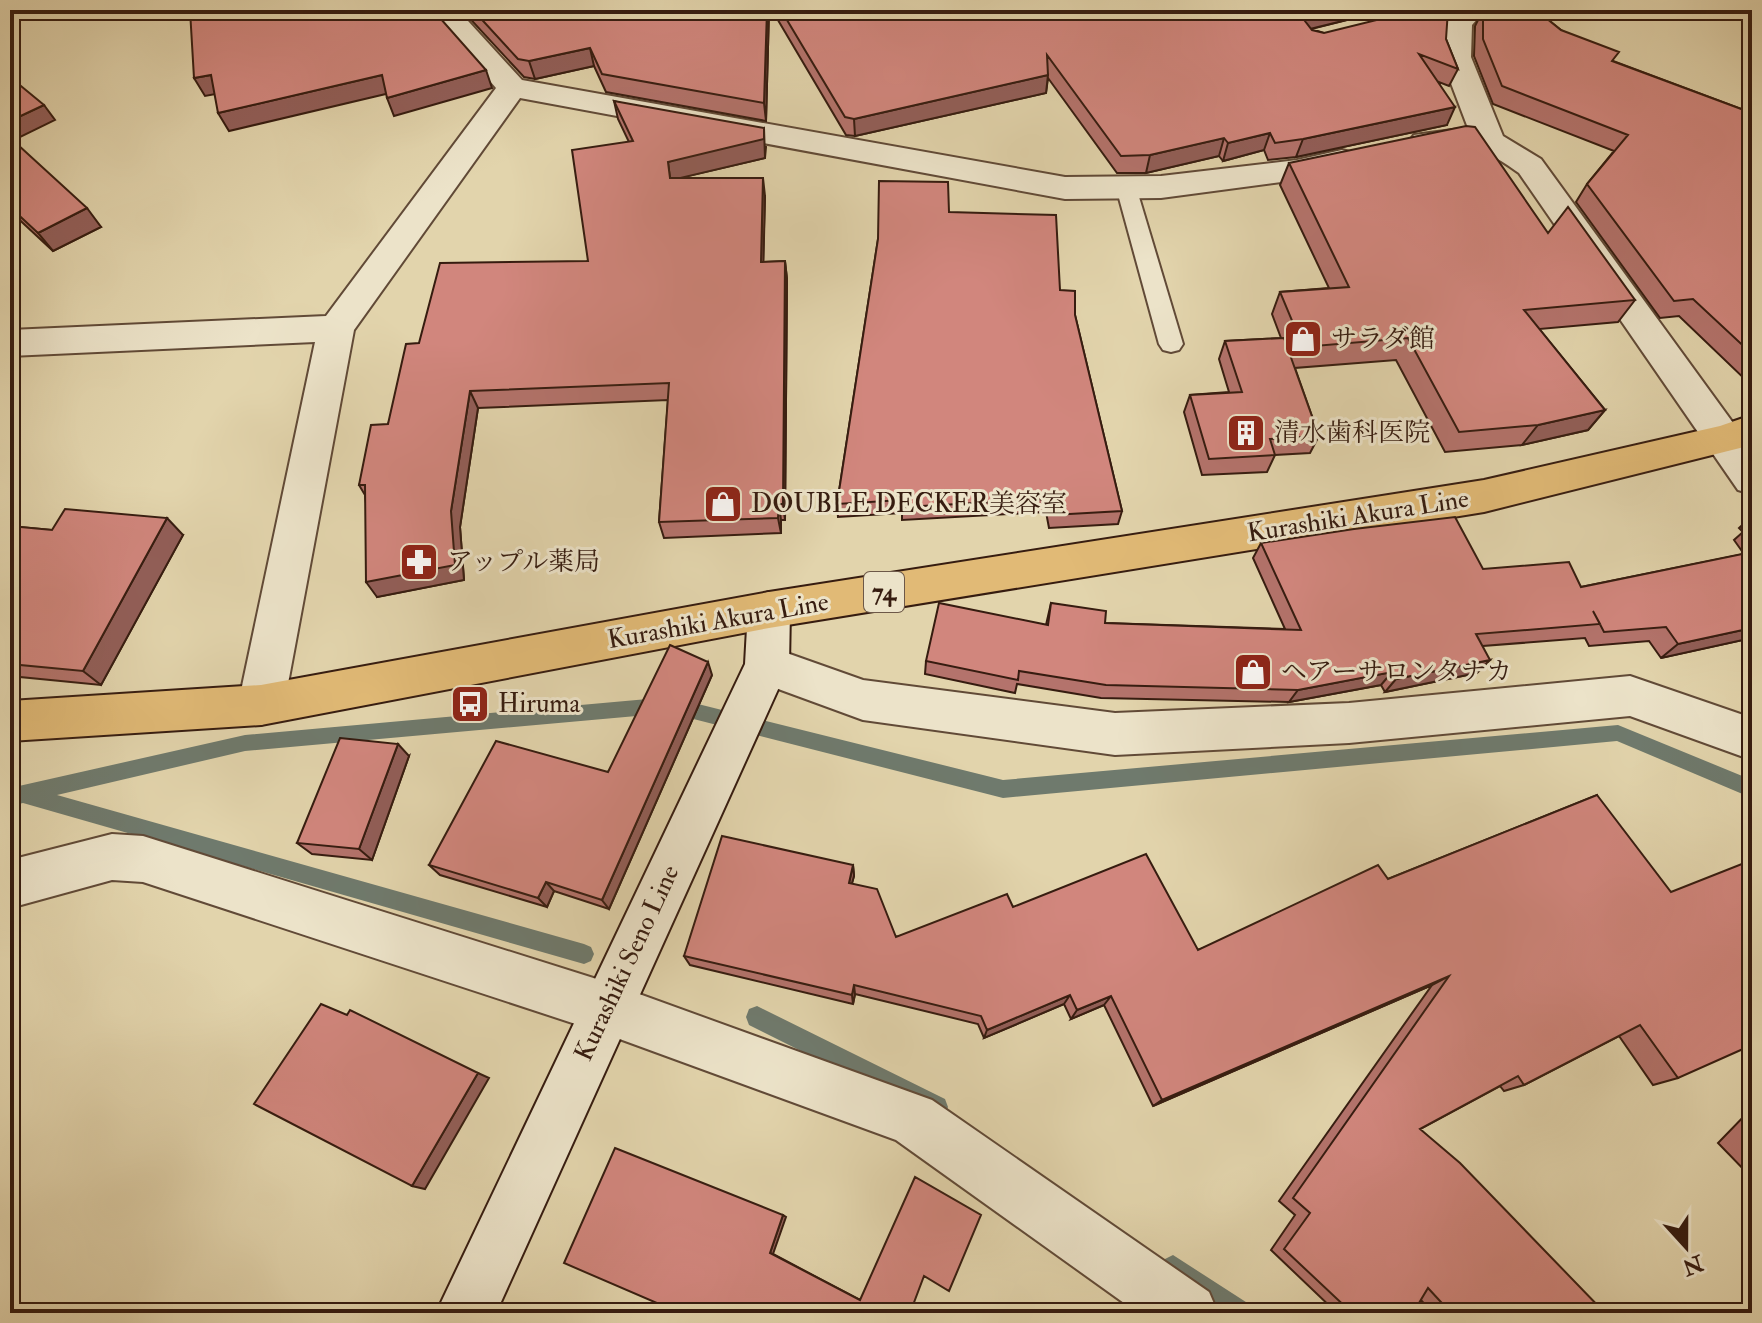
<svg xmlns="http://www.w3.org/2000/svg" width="1762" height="1323" font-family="'IM FELL Double Pica','Noto Serif JP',serif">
	<rect width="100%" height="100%" fill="#e2d4ac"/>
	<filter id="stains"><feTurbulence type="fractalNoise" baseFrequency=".0025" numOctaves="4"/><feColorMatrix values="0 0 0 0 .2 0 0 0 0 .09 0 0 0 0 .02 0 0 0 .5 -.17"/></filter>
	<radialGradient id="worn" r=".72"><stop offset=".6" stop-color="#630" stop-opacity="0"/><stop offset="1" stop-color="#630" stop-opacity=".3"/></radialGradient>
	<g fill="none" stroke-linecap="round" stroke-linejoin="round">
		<path fill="#6f7a6d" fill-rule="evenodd" d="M670 697 1003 780 1618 725 1752 780V798L1617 741 1003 798 670 713 245 751 57 795 584 944 591 947 594 954 591 961 584 964 23 803 10 806V788L245 735Z
			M757 1006 945 1099 948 1107 945 1115 937 1118 929 1115 749 1025 746 1017 749 1009Z
			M1173 1255 1249 1304 1252 1313H1219L1165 1275 1161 1267 1165 1259Z"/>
		<defs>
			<path id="service" d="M1126 180 1136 187 1183 344 1179 350 1171 352 1163 350 1159 344 1116 187Z"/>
			<path id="minor" d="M428 10H458L522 80 1065 177 1161 176 1297 160 1342 150 1353 153 1358 160 1353 167 1297 180 1161 198 1065 199 520 98 354 330 284 705 277 719 261 725 245 719 238 705 315 342 10 356V330L326 316 496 88Z
				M1400 10H1485L1472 25 1471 57 1503 136 1541 159 1752 449V494L1738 490 1519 173C1498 158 1480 146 1453 148 1439 149 1428 153 1414 149L1409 142 1414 135 1468 128 1441 57 1444 22C1422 16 1403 33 1381 27L1377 21 1381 15Z
				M767 646 863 680 1115 713 1349 703 1630 676 1752 718V760L1630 716 1349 743 1115 755 863 720 751 679 745 665 751 651Z
				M112 834 143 836 606 982 932 1100 1209 1292 1218 1313H1138L896 1140 606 1034 143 882 112 880 10 908V860Z"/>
			<path id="secondary" d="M769 592 784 597 790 610 789 665 496 1313H436L745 664 748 610 754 597Z"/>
			<path id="primary" d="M1752 415V445L1484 512 769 628 261 725 10 741V701L261 685 769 592 1484 480 1720 426Z"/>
		</defs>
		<use href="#service" stroke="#614a37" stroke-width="4"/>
		<use href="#minor" stroke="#614a37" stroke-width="4"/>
		<use href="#secondary" stroke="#361c10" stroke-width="4"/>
		<use href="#primary" stroke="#361c10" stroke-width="4"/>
		<use href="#service" fill="#ece3c9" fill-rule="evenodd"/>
		<use href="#minor" fill="#ece3c9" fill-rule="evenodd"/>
		<use href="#secondary" fill="#ece3c9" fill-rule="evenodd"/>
		<use href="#primary" fill="#e1ba76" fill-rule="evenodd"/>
	</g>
	<path fill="#b4736c" stroke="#361c10" stroke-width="2" d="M462 10H769L766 121 606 92 594 66 535 79 524 77Z
		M772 10H1387L1311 29 1324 33 1446 39 1458 69 1449 86 1439 82 1447 125 1296 157 1268 160 1264 150 1223 161 1219 156 1146 173H1117L1048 78 1046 93 855 136 846 135Z
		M1483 10H1536L1561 30 1613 61 1752 113V386L1679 316 1660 318 1576 202 1587 184 1614 151 1493 104 1474 56 1475 26Z
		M614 101 766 147 765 158 679 178 765 196 763 262 785 261 787 279 785 520H781V533L664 538 659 522 668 400 478 408 460 527 464 580 377 597 365 495 359 485 388 424 419 343 588 261 629 142 618 119Z
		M10 148 101 227 53 251 10 211Z
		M1289 163 1548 233 1635 300 1618 322 1539 329 1605 410 1588 430 1522 445 1445 452 1396 360 1295 368 1319 436 1310 453 1275 455 1267 472 1202 475 1184 412 1190 395 1229 392 1219 359 1225 341 1281 338 1272 314 1280 292 1329 288 1280 185Z
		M949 212 1060 290 1075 315 1122 511 1118 524 1049 528 1046 512 902 520V513L838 517 837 504 878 239Z
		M1752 516V638L1661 658 1649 641 1589 646 1585 638 1483 646 1477 673 1385 692 1381 685 1289 702 1101 698 1017 684 1015 693 925 674 926 661 1046 625 1051 603 1105 623 1285 629 1253 558 1261 543 1483 569 1581 587 1744 554 1734 540 1743 532 1739 528Z
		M10 526 52 530 183 535 101 685 10 676Z
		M712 675 609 909 554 891 547 907 440 875 429 865 608 772Z
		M409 756 372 860 312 854 297 843Z
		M1597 795 1678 1078 1653 1085 1619 1036 1524 1085 1504 1091 1500 1086 1420 1129 1605 1313H1432L1421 1300 1413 1313H1337L1271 1250 1295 1215 1279 1201 1432 985 1153 1106 1104 1005 1071 1019 1064 1004 984 1038 978 1024 855 994 853 1004 690 965 684 956 853 865 854 876 852 883 896 937 1013 907 1198 950 1388 879Z
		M1752 1108V1178L1718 1143Z"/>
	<path fill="#925e58" stroke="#361c10" stroke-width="2" d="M767 10H769L766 121 764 103Z
		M1321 10H1387L1306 30 1305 21 1312 12Z
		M590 48 594 66 535 79 529 61Z
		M486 70 492 88 394 116 387 98Z
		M211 75 221 93 205 96 194 78Z
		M382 75 390 93 229 131 218 113Z
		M1048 75 1046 93 855 136 854 119Z
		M44 105 55 120 10 142V121Z
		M1455 107 1447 125 1296 157 1303 139Z
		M764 128 765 158 672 180 670 178 668 162Z
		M1270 133 1264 150 1223 161 1228 143Z
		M1224 138 1219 156 1146 173 1150 155Z
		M763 178 765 196 763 280 761 262Z
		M87 208 101 227 53 251 38 233Z
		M785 261 787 279 785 520 783 504Z
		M470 391 478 408 460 527 464 580 377 597 366 582 451 511Z
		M1605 410 1588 430 1522 445 1538 425Z
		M779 504 781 520V533L778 518Z
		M167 518 183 535 101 685 83 671Z
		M1752 628V638L1661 658 1678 644Z
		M1490 660 1477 673 1385 692 1396 679Z
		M708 662 712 675 609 909 602 900Z
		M1392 672 1381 685 1289 702 1298 690Z
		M398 744 409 756 372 860 359 849Z
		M853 865 854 876 849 894V883Z
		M546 882 554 891 547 907 538 898Z
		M1449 976 1432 985 1153 1106 1162 1100Z
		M854 985 855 994 853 1004 852 995Z
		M1070 995 1064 1004 984 1038 987 1030Z
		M1111 996 1104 1005 1071 1019 1077 1010Z
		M478 1073 489 1078 425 1189 412 1186Z
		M783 1215 786 1217 773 1254 860 1300 770 1253Z"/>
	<path fill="#d1867d" stroke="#361c10" stroke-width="2" d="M190 10H433L486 70 387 98 382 75 218 113 211 75 194 78Z
		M473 10H767L764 103 602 74 590 48 529 61 518 59Z
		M781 10H1321L1312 12 1305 21 1312 30 1324 33 1417 10H1448L1446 39 1458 69 1419 54 1455 107 1303 139 1275 143 1270 133 1228 143 1224 138 1150 155 1121 156 1047 55 1048 75 854 119 845 117Z
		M1483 10H1536L1561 30 1619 52 1612 61 1752 113V354L1693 299 1674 301 1587 184 1628 135 1502 86 1483 39Z
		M10 77 44 105 10 121Z
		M614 101 764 128V139L668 162 670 178H763L761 262 785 261 783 504H779L778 518 659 522 669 383 470 391 451 511 455 565 366 582 365 485H359L371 425 388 424 406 344 419 343 440 263 588 261 572 150 633 141Z
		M1466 126 1475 127 1548 233 1568 207 1635 300 1524 310 1605 410 1538 425 1459 432 1408 338 1303 347 1280 292 1349 287 1289 163Z
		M17 144 87 208 38 233 10 207V148Z
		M879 181 948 182 949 212 1056 215 1060 290 1075 291V315L1122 511 1052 515 1049 499 903 507 902 500 837 504 878 239Z
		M1284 338 1319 436 1270 439 1275 455 1209 459 1190 395 1242 392 1225 341Z
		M65 509 167 518 83 671 10 664V526L52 530Z
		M1455 517 1483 569 1569 562 1581 587 1752 552V628L1678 644 1666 627 1604 632 1593 611 1600 624 1476 634 1490 660 1396 679 1392 672 1298 690 1106 685 1019 671 1018 680 926 661 939 603 1048 625 1051 603 1106 611 1105 623 1301 630 1261 543 1354 529Z
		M670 645 708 662 602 900 546 882 538 898 429 865 496 741 608 772Z
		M340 738 398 744 359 849 297 843Z
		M1597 795 1671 892 1752 860V1045L1678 1078 1640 1025 1524 1085 1518 1076 1420 1129 1460 1163 1605 1313H1451L1428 1288 1413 1313H1352L1284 1249 1310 1213 1293 1198 1449 976 1162 1100 1111 996 1077 1010 1070 995 987 1030 981 1016 854 985 852 995 684 956 722 836 853 865 849 883 877 889 896 937 1007 894 1013 907 1146 854 1198 950 1378 865 1388 879Z
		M321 1004 347 1015 350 1010 478 1073 412 1186 254 1104Z
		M1752 1132V1145L1745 1138Z
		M615 1148 783 1215 770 1253 860 1300 915 1177 981 1215 949 1291 924 1276 910 1313H680L564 1263Z"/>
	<defs>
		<symbol id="shop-square" viewBox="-11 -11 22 22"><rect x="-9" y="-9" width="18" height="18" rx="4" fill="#8f2418" stroke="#ece3c9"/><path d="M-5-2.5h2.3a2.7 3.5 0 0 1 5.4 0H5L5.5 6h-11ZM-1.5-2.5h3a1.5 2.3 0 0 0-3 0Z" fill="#fff"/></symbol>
		<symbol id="building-square" viewBox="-11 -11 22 22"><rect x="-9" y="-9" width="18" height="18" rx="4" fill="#8f2418" stroke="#ece3c9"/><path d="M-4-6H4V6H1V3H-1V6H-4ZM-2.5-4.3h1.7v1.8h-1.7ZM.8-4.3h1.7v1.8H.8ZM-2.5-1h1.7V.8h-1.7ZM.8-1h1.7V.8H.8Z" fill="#fff"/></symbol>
		<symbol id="pharmacy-square" viewBox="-11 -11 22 22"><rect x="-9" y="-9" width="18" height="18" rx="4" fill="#8f2418" stroke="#ece3c9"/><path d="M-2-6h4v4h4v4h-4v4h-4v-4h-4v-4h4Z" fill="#fff"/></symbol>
		<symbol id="bus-square" viewBox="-11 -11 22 22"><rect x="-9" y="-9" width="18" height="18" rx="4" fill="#8f2418" stroke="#ece3c9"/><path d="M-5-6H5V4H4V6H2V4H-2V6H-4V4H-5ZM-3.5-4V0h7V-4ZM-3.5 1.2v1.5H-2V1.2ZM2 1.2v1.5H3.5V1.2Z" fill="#fff"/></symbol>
	</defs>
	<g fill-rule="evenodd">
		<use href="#shop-square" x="1281" y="317" width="44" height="44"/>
		<use href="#building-square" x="1224" y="411" width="44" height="44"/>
		<use href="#shop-square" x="701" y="482" width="44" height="44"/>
		<use href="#pharmacy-square" x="397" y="540" width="44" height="44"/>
		<use href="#shop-square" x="1231" y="650" width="44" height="44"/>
		<use href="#bus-square" x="448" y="682" width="44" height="44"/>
	</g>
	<g text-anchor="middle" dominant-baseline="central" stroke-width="6" stroke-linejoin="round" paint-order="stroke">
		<rect fill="#ece3c9" stroke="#6d5848" stroke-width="2" x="864" y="572" width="40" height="40" rx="6"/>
		<g font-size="24" font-weight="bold" fill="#361c10">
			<text x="884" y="592">74</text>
		</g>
		<g font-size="26" fill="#361c10" stroke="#ece3c9" text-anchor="start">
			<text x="1331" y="339">サラダ館</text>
			<text x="1274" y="433">清水歯科医院</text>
			<text x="751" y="504">DOUBLE DECKER美容室</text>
			<text x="447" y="562">アップル薬局</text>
			<text x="1281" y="672">ヘアーサロンタナカ</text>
			<text x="498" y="704">Hiruma</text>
		</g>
		<g font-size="26" fill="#361c10" stroke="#ece3c9">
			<text transform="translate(1358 516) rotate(-9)">Kurashiki Akura Line</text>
			<text transform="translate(718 621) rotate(-10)">Kurashiki Akura Line</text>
			<text transform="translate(627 963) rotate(-65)">Kurashiki Seno Line</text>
		</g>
	</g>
	<rect width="1762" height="1323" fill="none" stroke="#e2d4ac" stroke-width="40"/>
	<rect x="12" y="12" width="1738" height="1299" fill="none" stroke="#361c10" stroke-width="4"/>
	<rect x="20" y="20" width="1722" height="1283" fill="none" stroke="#361c10" stroke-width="2"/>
	<g transform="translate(1686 1247) rotate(159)" stroke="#ece3c9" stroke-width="6" paint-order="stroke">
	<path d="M0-6L14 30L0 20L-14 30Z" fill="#361c10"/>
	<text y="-12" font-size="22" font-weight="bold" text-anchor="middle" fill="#361c10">N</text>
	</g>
	<rect width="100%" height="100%" filter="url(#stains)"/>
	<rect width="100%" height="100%" fill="url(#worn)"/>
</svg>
